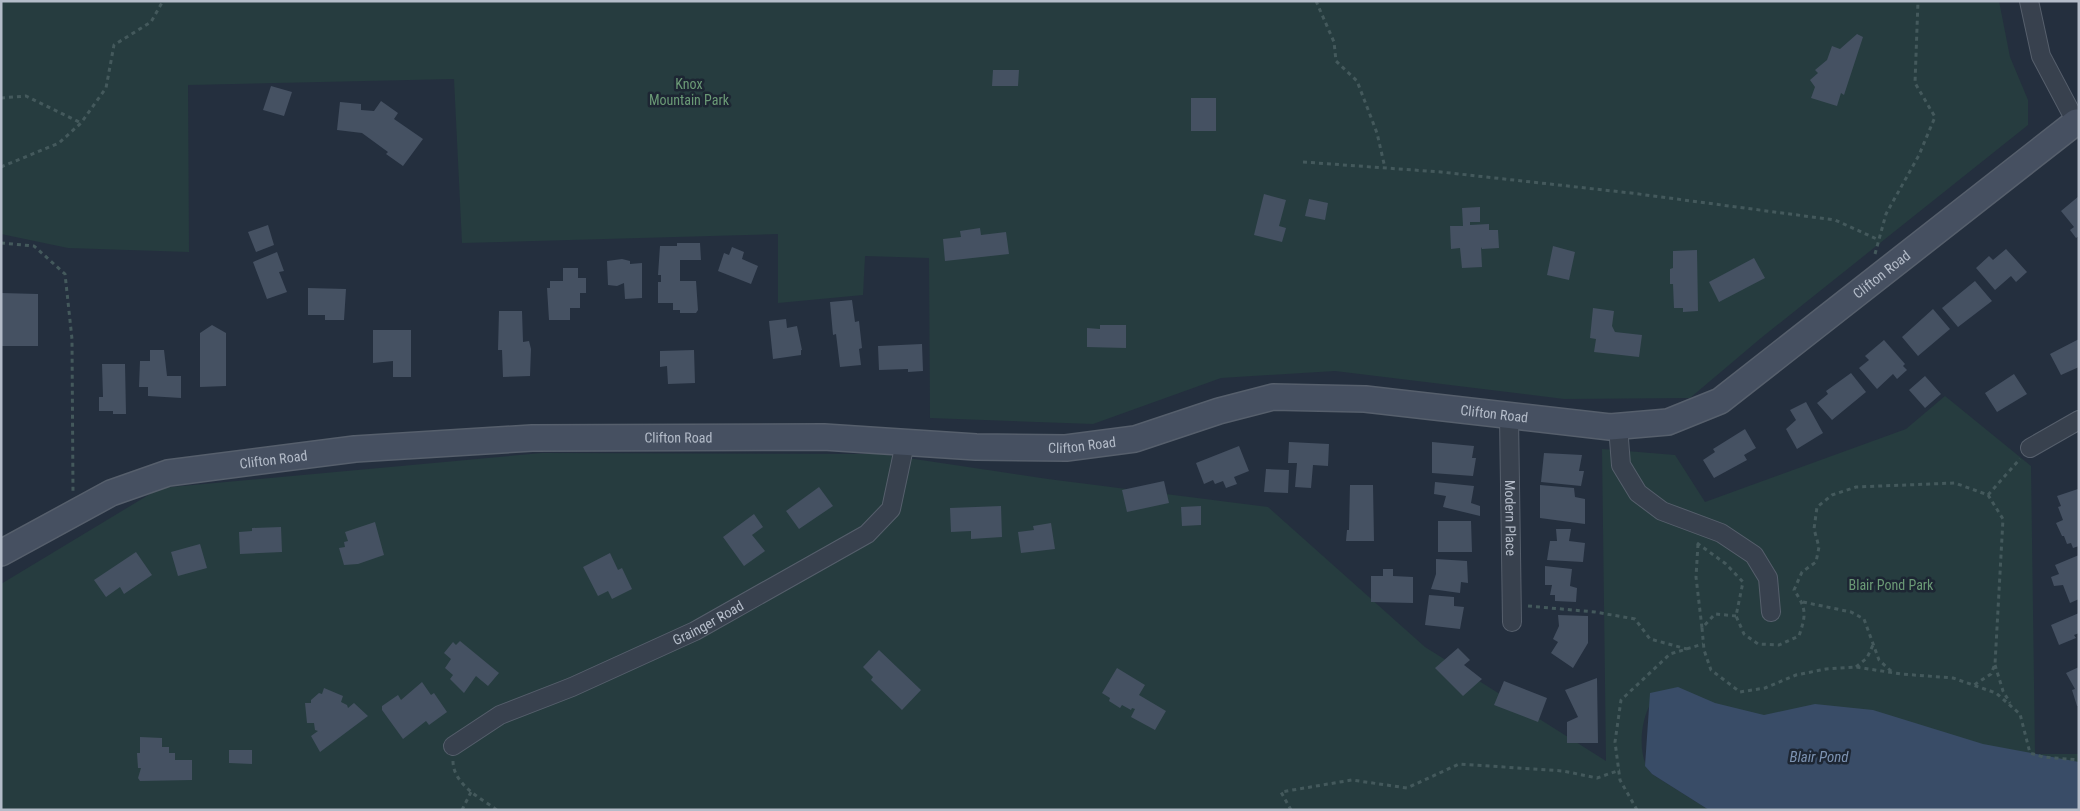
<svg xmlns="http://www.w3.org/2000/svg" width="2080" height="811" font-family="'Roboto Condensed',sans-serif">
	<rect width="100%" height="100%" fill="#242f3e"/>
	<path fill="#263c3f" d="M1 1H1999L2010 57 2028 100V125L1761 338 1690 398 1564 399 1335 371 1221 378 1093 424 930 418 929 258 865 256 863 295 778 303V234L462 243 454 79 188 85 189 252 68 248 1 234Z
		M1945 396 2031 466 2035 754H2079V778L1817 723 1650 705C1640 722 1637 759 1652 774L1709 810H1V584L160 488 542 453 881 454 1048 479 1268 507 1425 647 1606 761 1602 449 1675 455 1705 502 1906 429Z"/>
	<path fill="#394c67" d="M1678 687 1715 703 1764 715 1815 704 1873 710 1983 744 2079 762V810H1709L1652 774 1645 766 1650 693Z"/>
	<path fill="#455162" d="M1857 34 1863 37 1844 95 1841 93 1837 106 1811 98 1815 87 1810 80 1818 73 1815 70 1827 60 1832 46 1840 49Z
		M993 70H1019L1018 86H992Z
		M271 86 292 92 284 116 263 110Z
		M1191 98H1216V131H1191Z
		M381 101 398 113 394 119 423 139 403 166 386 154 388 152 362 133 337 130 340 102 361 104V110L374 111Z
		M1264 194 1286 200 1279 226 1286 228 1282 242 1254 235Z
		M2079 196V236L2076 238 2070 230 2074 227 2061 211Z
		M1309 199 1328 203 1325 220 1305 216Z
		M1480 207V222H1470V225L1489 224V230H1498L1499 248 1482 249 1481 247 1482 267 1462 268 1460 248 1451 249 1450 226H1463L1462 208Z
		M268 225 274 245 256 252 248 232Z
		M980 228 981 235 1006 232 1009 254 945 261 943 239 961 237 960 231Z
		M677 243H700L701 260H680V281H696L698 310 696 313H680V310H673V303H658V282H661V275H658L660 246H677Z
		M1553 246 1575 252 1569 280 1547 275Z
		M732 247 744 252 742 259 758 266 751 284 718 271 724 253 729 255Z
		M2006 249 2027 272 2016 282 2011 276 1995 290 1976 268 1989 256 1993 260Z
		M1697 250 1698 311 1683 312V308H1674L1673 284H1670V269L1673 268V251Z
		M277 252 284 271 279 272 287 292 267 299 253 262Z
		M1754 258 1765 278 1719 302 1709 282Z
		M622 259 630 261V264L642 263V298L625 299 624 283 617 286 608 285 607 261Z
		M563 268H578V278H586V293H580V308H570V320H549L547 288H550V281H563Z
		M1975 281 1992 301 1958 327 1942 308Z
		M308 288 346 289 344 320H325V315H308Z
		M1 293 38 294V346H1Z
		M852 300 855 322 859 321 862 348 859 349 861 365 840 367 836 334 833 335 830 302Z
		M1593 308 1614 311 1612 326 1615 332 1642 335 1639 357 1594 352 1596 339 1590 338Z
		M1933 309 1950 329 1918 356 1902 337Z
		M499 311H522L523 342 529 341 531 349 530 376 503 377 502 350H498Z
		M786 319 787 328 797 326 802 350H801V355L773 359 769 321Z
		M212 325 226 333V386L200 387V333Z
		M1100 325H1126V348L1087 347V328L1100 329Z
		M373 330H411V377H393V361L373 363Z
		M2079 339V367L2061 375 2050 354Z
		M1884 340 1905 364 1903 366 1907 370 1897 379 1893 374 1877 389 1859 368 1869 360 1865 356Z
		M922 344 923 371 908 372V369L879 370 878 346Z
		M150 350H164L167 376H181V398L148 396V387H139L140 361H150Z
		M694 350 695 383 668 384 667 366 660 367V351Z
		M102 364H125L126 414H113V411H99V397H103Z
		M1851 373 1866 392 1832 420 1817 403 1828 394 1826 391Z
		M2014 374 2027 394 1997 412 1985 393Z
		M1925 376 1941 394 1925 408 1909 390Z
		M1806 402 1823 433 1797 449 1786 429 1796 420 1790 410Z
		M1745 429 1756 448 1744 455 1747 460 1714 478 1703 460 1715 452 1713 449Z
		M1289 442 1329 444 1328 466 1313 465 1311 488 1295 487 1297 463H1288Z
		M1432 442 1474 446 1472 458H1476L1473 476 1432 473Z
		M1239 446 1249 471 1234 477 1237 484 1226 488 1223 481 1215 484 1213 480 1204 484 1196 463Z
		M1544 453 1582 455 1579 471H1584L1581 486 1541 482Z
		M1266 469 1289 470 1288 493 1264 492Z
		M1164 481 1169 503 1127 512 1122 490Z
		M1435 482 1474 486 1471 503 1480 506V516L1443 507 1446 496 1434 494Z
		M1350 485H1373L1374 541H1346L1347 530H1349Z
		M1540 485 1574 488 1575 497 1585 499V524L1540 518Z
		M819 487 833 506 799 529 786 511Z
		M2078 489 2079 546 2073 548 2071 543 2067 544 2064 536H2062L2056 523 2063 520 2058 507 2061 506 2057 496Z
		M1001 506 1002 537 971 539V531L951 532 950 508Z
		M1201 506V525L1182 526 1181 507Z
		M754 514 763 527 752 535 765 551 744 566 723 537Z
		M1438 521H1471L1472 552H1438Z
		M375 522 384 555 358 564 344 565 339 548 345 547 344 542 348 541 345 532Z
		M1051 523 1055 549 1021 553 1018 532 1034 530 1033 526Z
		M281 527 282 552 240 554 239 532 252 531V528Z
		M1556 529H1571L1569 541 1585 543 1583 562 1547 560 1550 541H1557Z
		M200 544 207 568 178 576 171 552Z
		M136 552 152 575 124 594 120 587 106 597 94 580Z
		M610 553 618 570 622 568 632 589 612 599 608 591 598 596 583 567Z
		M2079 555V599L2070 603 2063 585 2054 586 2051 577 2059 574 2055 565Z
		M1436 559 1467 561 1468 583 1461 582 1460 593 1431 589 1436 574Z
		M1545 566 1572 569 1570 586 1577 588 1576 602 1555 601V595H1550L1552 585H1545Z
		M1383 569H1393V576L1413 577V603L1371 602V576H1383Z
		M1429 595 1454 597V606L1464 607 1460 629 1425 625Z
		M2079 613V633L2074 635 2076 638 2059 645 2051 625Z
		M1558 615 1588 616V643L1573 668 1551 653 1558 642 1553 639 1559 626Z
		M460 641 499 673 488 686 476 676 464 693 450 679 453 675 445 668 451 659 444 653 453 642 456 645Z
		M1458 648 1470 660 1464 665 1482 679 1463 696 1435 668Z
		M879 650 921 690 902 710 871 680 873 677 863 667Z
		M2079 667V706H2077L2072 690 2075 689 2066 673Z
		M1117 668 1145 685 1139 695 1166 711 1155 730 1131 717 1135 709 1132 708 1131 710 1122 705 1120 708 1109 701 1110 698 1102 693Z
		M1597 678 1598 743H1567V722L1578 717 1565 690Z
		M1504 681 1547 698 1538 722 1494 705Z
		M422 682 431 695 434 693 447 712 429 725 426 721 403 739 382 710V706L398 695 401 700Z
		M324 688 343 696 341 702 347 705 348 708 354 703 368 716 320 752 311 736 318 731 315 730 314 723H307L305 703H311V700L319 693 322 694Z
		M140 737 162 738V747H169V753H175V760H192V780L140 781 138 778 141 768H138L137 753H140Z
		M229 750H252V764L229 763Z"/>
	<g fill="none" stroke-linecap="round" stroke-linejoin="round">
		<defs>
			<g id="minor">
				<path d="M2029 1 2041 56 2076 122"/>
				<path id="s1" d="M1509 416 1512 622"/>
				<path d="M1618 426 1621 465 1638 493 1662 511 1721 533 1754 555 1768 578 1771 612"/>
				<path d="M2030 448 2079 420"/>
				<path id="s2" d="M453 746 500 715 572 687 695 631 867 534 891 509 905 443"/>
			</g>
			<g id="secondary">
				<path id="s3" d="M1 553 111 493 168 473 355 449 532 438 824 437 976 447 1066 448 1135 439 1219 411 1273 397 1365 399 1610 427 1668 422 1720 401 2076 122"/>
			</g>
		</defs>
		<use href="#minor" stroke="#565f6c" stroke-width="20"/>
		<use href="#secondary" stroke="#565f6c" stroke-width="28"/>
		<path stroke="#44595c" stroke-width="3" stroke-dasharray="4 4" stroke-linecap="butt" d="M1316 1 1334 42 1336 61 1357 81 1377 133 1385 168
			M1 98 26 96 81 123
			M1303 162 1441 172 1631 193 1835 220 1879 240
			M1 167 59 143 81 123 106 88 114 45 151 22 163 1
			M1 243 34 246 65 274 72 339 73 492
			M1875 254 1886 214 1919 155 1935 117 1915 83 1918 1
			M1988 495 2020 459
			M1697 543 1726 564 1743 582 1736 616 1744 634 1758 644 1779 645 1799 636C1806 615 1807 609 1794 590L1802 572 1816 562 1819 547 1814 529 1817 507 1832 495 1856 487 1955 483 1988 495 2003 519 1995 664 1991 674 1974 685
			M1698 544 1696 577 1702 628
			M1803 602 1851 612 1864 619 1879 660 1892 672
			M1528 606 1595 612 1635 619 1650 639 1687 649
			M1736 616 1715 614 1702 628 1704 650 1711 670 1740 692 1765 688 1796 675 1826 669 1856 667 1901 674 1953 678 1996 693 2020 714 2030 753 2043 757 2079 760
			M1995 665 2003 691 2010 703
			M1856 667 1867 658 1873 645
			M453 761C453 784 480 798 497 810
			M462 810 471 792
			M1291 810 1281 792 1352 780 1407 788 1459 764 1563 771 1597 778 1620 770
			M1637 810 1620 780 1615 742 1621 700 1670 654 1703 644"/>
		<use href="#minor" stroke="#38414e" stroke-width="18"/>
		<use href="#secondary" stroke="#465061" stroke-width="25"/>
	</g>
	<g text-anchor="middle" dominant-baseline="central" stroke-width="5" stroke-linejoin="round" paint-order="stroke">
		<g font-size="14" fill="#6b9a76" stroke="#1d2633">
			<text x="689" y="84">Knox<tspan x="689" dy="16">Mountain Park</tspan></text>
			<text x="1891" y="585">Blair Pond Park</text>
		</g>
		<g font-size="14" fill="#b4bcc9" stroke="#1d2633">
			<text stroke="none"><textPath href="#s3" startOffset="1958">Clifton Road</textPath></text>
			<text stroke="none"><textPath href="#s3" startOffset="1522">Clifton Road</textPath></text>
			<text stroke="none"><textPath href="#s3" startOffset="698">Clifton Road</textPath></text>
			<text stroke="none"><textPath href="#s3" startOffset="1102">Clifton Road</textPath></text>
			<text stroke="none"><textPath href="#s3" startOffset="292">Clifton Road</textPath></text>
			<text stroke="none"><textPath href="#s1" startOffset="102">Modern Place</textPath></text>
			<text stroke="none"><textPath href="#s2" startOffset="284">Grainger Road</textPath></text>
		</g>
		<g font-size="15" font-style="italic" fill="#7c92b1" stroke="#1d2633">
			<text x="1819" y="757">Blair Pond</text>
		</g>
	</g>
	<rect width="2080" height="811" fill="none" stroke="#b4bcc9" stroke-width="5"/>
</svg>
